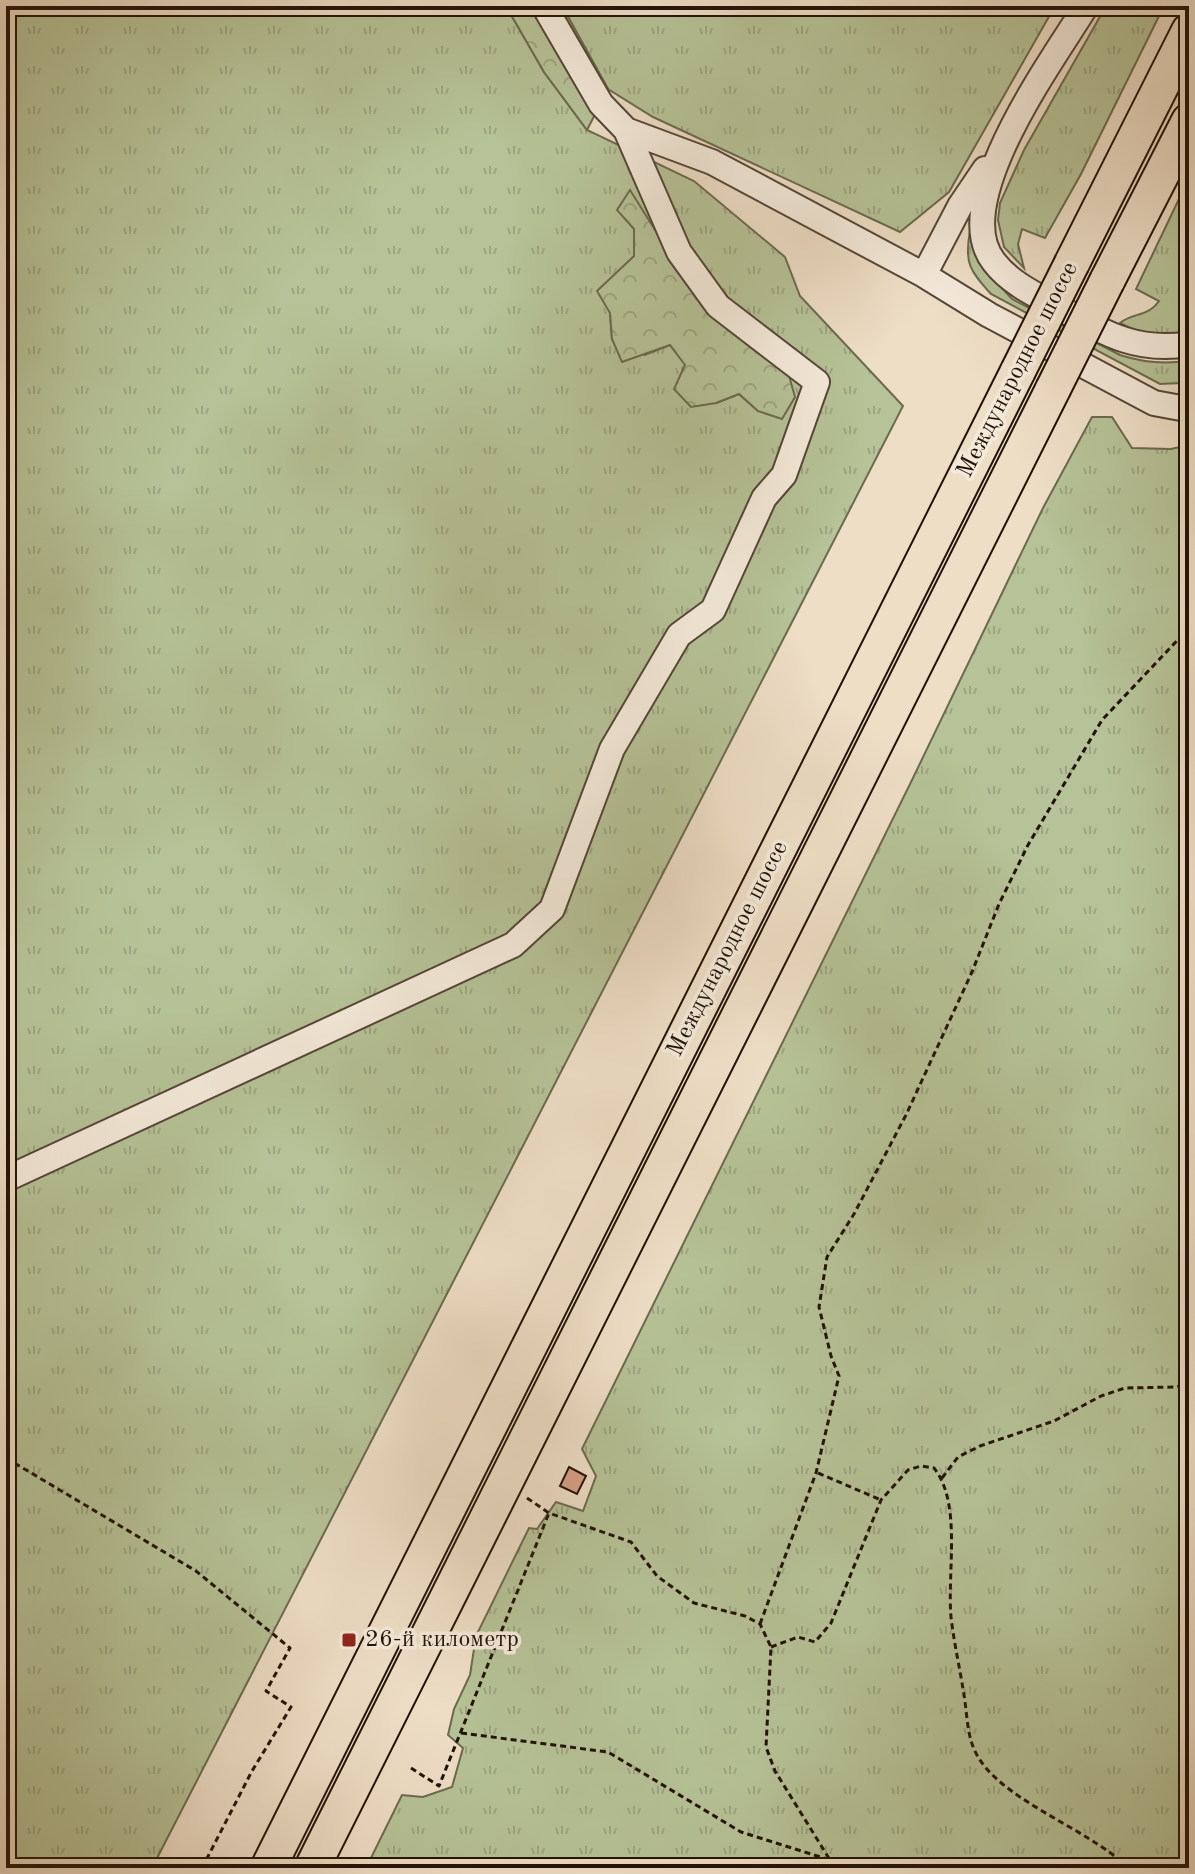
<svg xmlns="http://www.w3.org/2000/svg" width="1195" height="1874" font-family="'Old Standard TT',serif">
	<defs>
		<pattern id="grass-tufts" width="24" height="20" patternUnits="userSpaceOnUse" patternTransform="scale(2)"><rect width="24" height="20" fill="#b6c297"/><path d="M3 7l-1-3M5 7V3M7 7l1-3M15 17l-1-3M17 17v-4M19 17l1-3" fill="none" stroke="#9ca681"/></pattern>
		<pattern id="forest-crowns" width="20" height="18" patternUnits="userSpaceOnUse" patternTransform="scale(2)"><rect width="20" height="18" fill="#b6c297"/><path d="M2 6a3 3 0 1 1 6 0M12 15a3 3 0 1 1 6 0" fill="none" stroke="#9ca681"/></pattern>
	</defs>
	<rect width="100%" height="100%" fill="#eedec6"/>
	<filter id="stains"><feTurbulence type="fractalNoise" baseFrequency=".0025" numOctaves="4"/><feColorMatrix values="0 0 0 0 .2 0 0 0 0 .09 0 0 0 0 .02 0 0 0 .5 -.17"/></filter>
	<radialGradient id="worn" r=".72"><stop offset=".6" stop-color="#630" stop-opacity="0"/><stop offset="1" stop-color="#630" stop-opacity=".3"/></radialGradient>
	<path fill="url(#grass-tufts)" stroke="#6c6a50" stroke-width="2" fill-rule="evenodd" d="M6 6H506L544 72 587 130 694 181 785 257 800 296 903 406 152 1868H6ZM634 229 758 411 739 394 716 403 670 345 645 355 612 339 610 313 635 256Z
		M562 6H1055L949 192 900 232 653 117 608 89Z
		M1106 6H1164L1081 174 1045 238 1022 229 1018 244 1024 268 1004 247 998 220 1000 203 1024 150Z
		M1189 178V336L1143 334 1120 323C1133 312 1147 318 1159 301L1136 289Z
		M970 231 983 268 1012 299 1120 355C1142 362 1166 365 1189 360V379L1181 383 1160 384 991 294C970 271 964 263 970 231Z
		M1092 417H1112L1132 448 1171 449 1189 445V1868H366L402 1795 423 1797 452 1787 463 1748 448 1735 454 1709 470 1675 476 1636 529 1528 537 1529 556 1502 583 1511 596 1476 582 1449 912 780 1043 508Z"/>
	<path fill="url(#forest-crowns)" stroke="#6c6a50" stroke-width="2" d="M506 6H562L608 89 587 130 544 72Z
		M630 190 687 281 788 372 795 397 782 419 758 411 739 394 716 403 691 407 674 389 685 365 670 345 622 362 612 339 610 313 597 291 634 256V229L617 210Z"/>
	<path fill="#d89f87" stroke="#221308" stroke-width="2" d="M569 1467 586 1476 577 1494 560 1486Z"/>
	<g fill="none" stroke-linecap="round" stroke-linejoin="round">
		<defs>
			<path id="minor" d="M1086 6C1053 60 947 203 994 262 1010 283 1036 295 1058 307 1103 332 1135 353 1189 344
				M626 130 712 162 924 275
				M985 169 960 206 924 275 989 315 1154 403 1181 408 1189 406
				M6 1179 513 945 552 909 612 749 679 635 713 610 764 498 784 475 817 382 718 306 679 252 626 130 601 104 544 6"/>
			<path id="highway" d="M1072 263 1189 31
				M1107 281 1189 121
				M268 1868 1018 371
				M312 1868 1053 389"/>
		</defs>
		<use href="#minor" stroke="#554638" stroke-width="28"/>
		<use href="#highway" stroke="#221308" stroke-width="38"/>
		<path stroke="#221308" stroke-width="3" stroke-dasharray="6 4" stroke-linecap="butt" d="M6 1458 196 1571 290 1648 266 1691 291 1707 252 1771 202 1868
			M818 1473 881 1500
			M942 1478 958 1457 980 1446 1054 1421 1101 1396 1125 1388 1176 1387 1189 1384
			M527 1498 549 1513 631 1542 657 1576 694 1603 745 1616 760 1624 771 1647 766 1747 775 1771 830 1860 832 1868
			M760 1624 816 1473 839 1376 831 1356 819 1307 827 1257 854 1214 906 1115 972 972 999 904 1028 845 1102 720 1189 628
			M771 1647 798 1637 815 1642 831 1623 881 1500 908 1470 921 1466 934 1468C962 1503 947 1572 951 1617 954 1643 960 1669 964 1695 967 1713 967 1733 974 1749 995 1799 1089 1828 1128 1868
			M461 1733 608 1752 741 1832 830 1860 829 1868
			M411 1768 439 1786 549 1513"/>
		<use href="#minor" stroke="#f4eada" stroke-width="24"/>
		<use href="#highway" stroke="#eedec6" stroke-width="34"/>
		<defs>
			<path id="highway-bridge" d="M1018 371 1072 263
				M1053 389 1107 281"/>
		</defs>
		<use href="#highway-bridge" stroke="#221308" stroke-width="38" stroke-linecap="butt"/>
		<use href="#highway-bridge" stroke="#eedec6" stroke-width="34"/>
	</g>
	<rect fill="#8f2418" stroke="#f4eada" stroke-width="3" x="341" y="1632" width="16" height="16" rx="4"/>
	<g text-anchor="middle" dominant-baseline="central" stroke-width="7" stroke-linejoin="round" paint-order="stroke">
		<g font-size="24" fill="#221308" stroke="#f4eada">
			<text transform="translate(1018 370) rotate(-63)">Международное шоссе</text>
			<text transform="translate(728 949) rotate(-63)">Международное шоссе</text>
		</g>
		<g font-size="24" fill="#221308" stroke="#f4eada" text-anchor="start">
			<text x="365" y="1640">26-й километр</text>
		</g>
	</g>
	<rect width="1195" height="1874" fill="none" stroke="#eedec6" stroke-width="32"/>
	<rect x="8" y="8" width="1179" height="1858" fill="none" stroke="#221308" stroke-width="4"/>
	<rect x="16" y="16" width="1163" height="1842" fill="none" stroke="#221308" stroke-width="2"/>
	<rect width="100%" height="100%" filter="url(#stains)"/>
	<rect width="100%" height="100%" fill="url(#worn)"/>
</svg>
